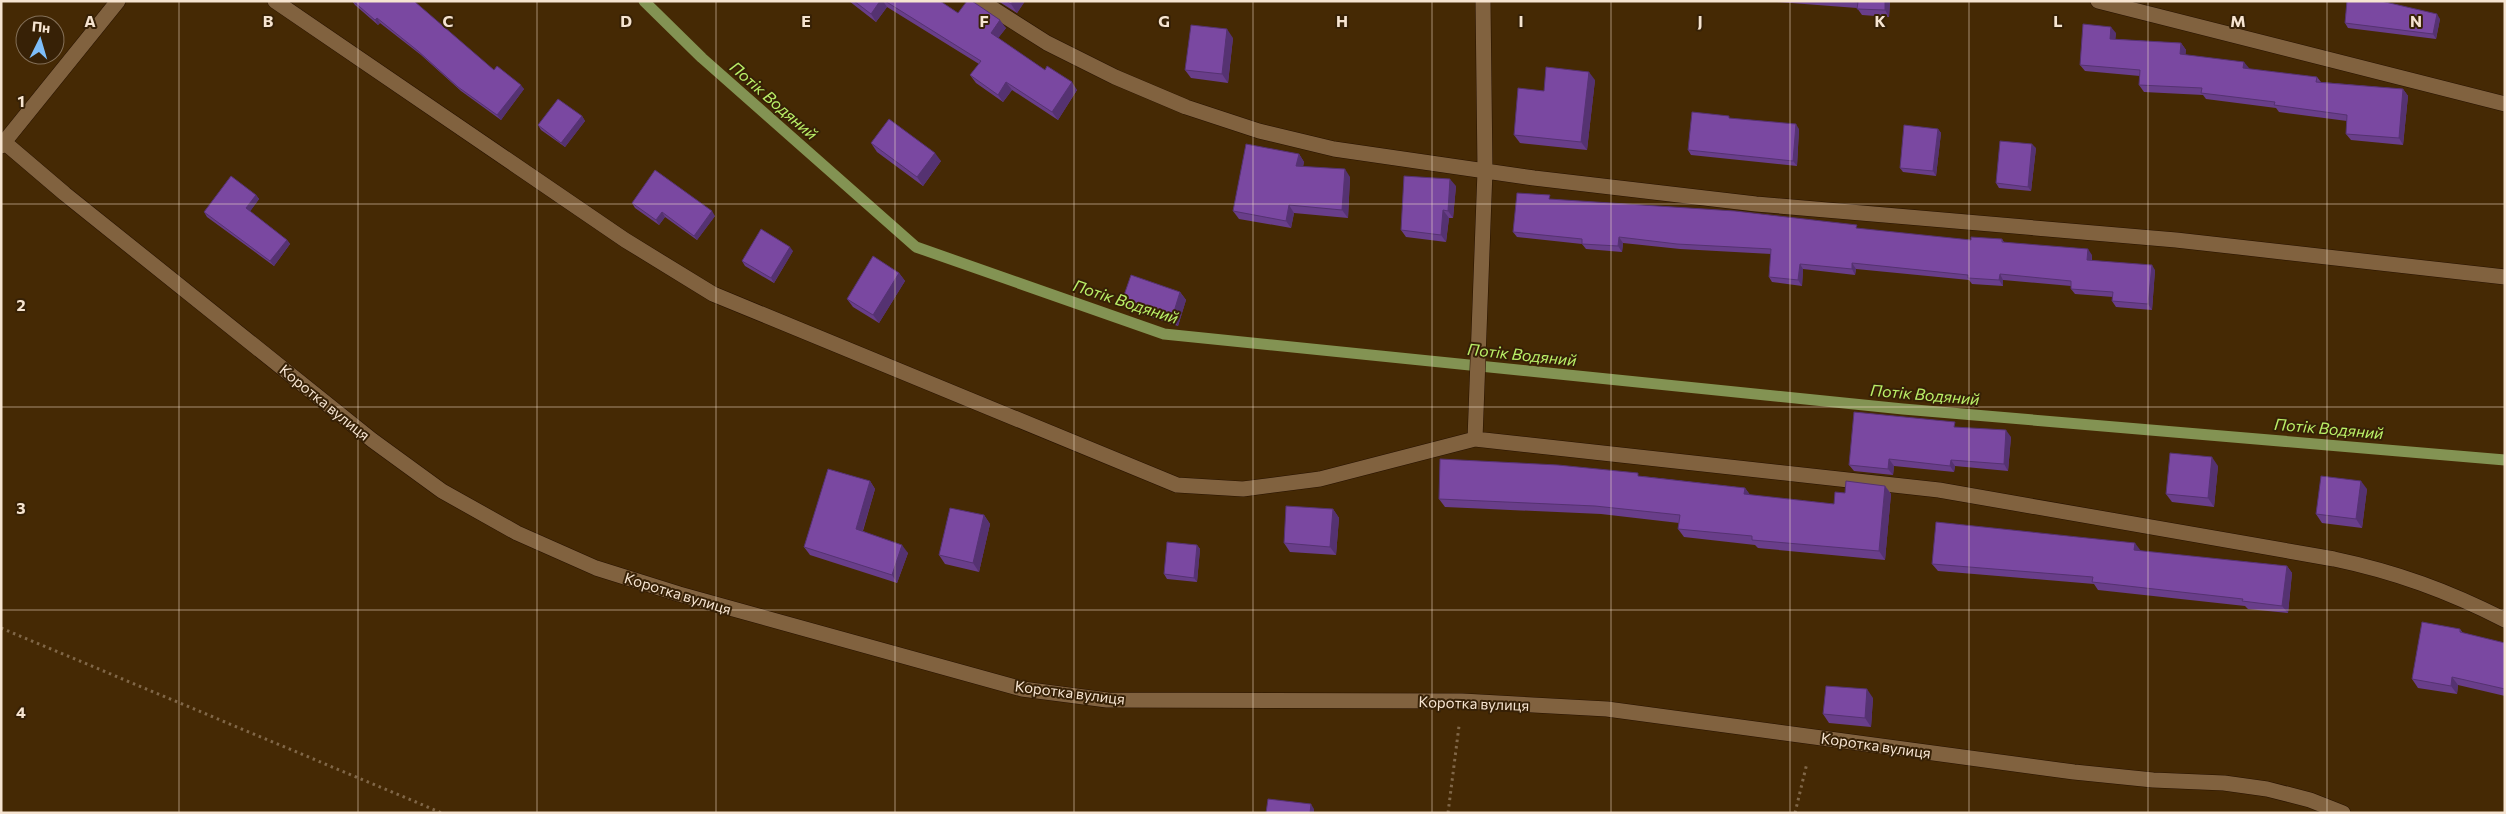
<svg xmlns="http://www.w3.org/2000/svg" width="2506" height="814" font-family="Commissioner,sans-serif">
	<rect width="100%" height="100%" fill="#452904"/>
	<g fill="none" stroke-linecap="round" stroke-linejoin="round">
		<path stroke="#839353" stroke-width="11" d="M644 1 702 58 916 247 1164 334 1903 409 2505 460"/>
		<defs>
			<path id="minor" d="M275 1 625 240 713 294 1177 485 1243 489 1320 479 1475 439 1939 490 2334 559C2396 572 2448 591 2505 620
				M981 1 1047 43 1115 77 1186 107 1259 131 1334 149 1534 178 1756 204 2176 240 2505 277
				M2098 1 2505 104
				M4 142 65 194 372 440 442 491 517 533 596 568 679 594 1022 689 1107 700 1462 701 1607 709 2074 772 2153 780 2224 783 2267 789 2310 800 2343 813
				M1 146 118 1
				M1475 439 1485 171 1483 1"/>
		</defs>
		<use href="#minor" stroke="#271200" stroke-width="16"/>
		<path stroke="#806748" stroke-width="3" stroke-dasharray="2.5 4" stroke-linecap="butt" d="M1 628 442 813
			M1448 813 1459 726
			M1795 813 1807 763"/>
		<use href="#minor" stroke="#81623f" stroke-width="15"/>
	</g>
	<path fill="#693e8a" d="M352 1 494 70 524 89 501 120 461 91 421 55 380 23 378 25 355 5Z
		M849 1H940L958 13 1006 28 998 38 1045 70 1077 90 1058 120 1012 90 1003 102 976 83 970 75 979 64 887 7 876 22Z
		M998 1H1025L1017 13Z
		M1765 1H1890L1889 17 1862 15 1857 8Z
		M2347 1H2385V3L2440 19 2436 39 2348 28 2345 23Z
		M2116 33 2115 39 2181 43 2186 50 2185 55 2249 69 2317 77 2321 82 2403 89 2408 96 2403 145 2351 140 2346 134 2347 121 2279 112 2276 108 2206 99 2203 95 2144 92 2139 85 2140 76 2085 71 2080 65Z
		M1233 38 1228 83 1191 78 1185 70Z
		M1595 80 1587 150 1520 143 1514 135 1544 91Z
		M582 116 585 121 565 147 541 130 538 125Z
		M1731 119 1799 129 1797 166 1691 155 1688 150Z
		M1938 129 1941 133 1936 176 1903 172 1900 168Z
		M871 143 941 161 923 186 877 152Z
		M2036 148 2031 191 1999 188 1996 183Z
		M1299 154 1304 162 1303 166 1350 177 1348 218 1294 213 1291 228 1239 219 1233 211Z
		M1456 186 1453 218H1449L1446 242 1406 237 1401 230Z
		M256 195 259 199 250 211 287 240 290 244 274 266 207 217 204 212Z
		M1552 199 1971 240 2002 239 2004 242 2092 255V261L2155 270 2152 310 2116 307 2112 301 2113 297 2075 294 2071 289V286L2003 280V286L1972 284 1969 280 1856 269 1855 275 1803 269 1802 286 1772 282 1769 277 1771 254 1680 249 1623 243 1622 252 1586 249 1582 244 1517 237 1513 232Z
		M632 203 715 216 697 240 665 217 659 225 635 208Z
		M793 251 774 283 745 266 742 261Z
		M899 273 905 281 879 323 853 307 847 299Z
		M1180 292 1186 300 1178 326 1128 310 1122 301Z
		M1958 427 2011 437 2008 471 1955 466 1954 472 1894 466 1893 475 1854 471 1849 465Z
		M2218 466 2214 507 2172 502 2166 494Z
		M1641 476 1745 488 1750 495 1834 504 1845 493 1885 486 1891 494 1885 560 1758 548 1755 545 1684 537 1678 529 1679 523 1601 514 1445 507 1439 499Z
		M870 481 875 489 863 531 908 553 897 583 810 555 804 547Z
		M2367 489 2362 528 2322 523 2316 514Z
		M1333 509 1339 518 1336 555 1290 552 1284 543Z
		M984 515 990 524 979 572 945 564 939 555Z
		M1197 545 1200 549 1197 582 1167 579 1164 574Z
		M2141 551 2287 566 2292 573 2288 613 2248 609 2245 606 2098 590 2094 584 1938 571 1932 564Z
		M2460 629 2463 633 2505 643V696L2458 685 2457 694 2418 688 2412 679Z
		M1873 698 1871 727 1829 723 1823 714Z"/>
	<path fill="#553271" d="M880 1H883L887 7 876 22 871 14Z
		M1013 1H1025L1017 13 1011 4Z
		M1885 1H1890L1889 17 1885 10Z
		M2437 14 2440 19 2436 39 2433 34Z
		M377 18 380 23 378 25 375 20Z
		M1000 20 1006 28 996 41 991 33Z
		M2111 27 2116 33 2115 46 2110 39Z
		M1227 29 1233 38 1228 83 1222 74Z
		M2181 43 2186 50 2185 61 2180 54Z
		M2244 62 2249 68 2248 75 2243 68Z
		M1589 72 1595 80 1587 150 1581 142Z
		M1006 82 1012 90 1003 102 998 95Z
		M1072 82 1077 90 1058 120 1052 112Z
		M521 85 524 89 501 120 497 115Z
		M2403 89 2408 96 2403 145 2399 138Z
		M582 116 585 121 565 147 561 143Z
		M1796 124 1799 129 1797 166 1793 161Z
		M1938 129 1941 133 1936 176 1933 171Z
		M2032 144 2036 148 2031 191 2028 187Z
		M935 153 941 161 923 186 917 177Z
		M1299 154 1304 162 1302 173 1296 166Z
		M1345 169 1350 177 1348 218 1342 210Z
		M1450 179 1456 186 1453 218 1448 211Z
		M256 195 259 199 249 213 246 208Z
		M1289 205 1294 213 1291 228 1286 221Z
		M1443 210 1449 218 1446 242 1441 235Z
		M712 211 715 216 697 240 694 236Z
		M662 212 665 217 659 225 656 220Z
		M1619 237 1623 243 1622 252 1618 246Z
		M287 240 290 244 274 266 270 261Z
		M790 247 793 251 774 283 771 278Z
		M2088 249 2092 255 2091 266 2087 260Z
		M1852 263 1856 269 1855 275 1852 269Z
		M1800 264 1803 269 1802 286 1798 280Z
		M2152 265 2155 270 2152 310 2148 304Z
		M899 273 905 281 879 323 873 315Z
		M2000 274 2003 280V286L1999 280Z
		M1180 292 1186 300 1178 326 1172 318Z
		M2006 430 2011 437 2008 471 2004 464Z
		M2212 457 2218 466 2214 507 2208 498Z
		M1889 459 1894 466 1893 475 1888 469Z
		M1951 460 1955 466 1954 472 1950 466Z
		M870 481 875 489 861 536 856 529Z
		M2361 481 2367 489 2362 528 2356 519Z
		M1885 486 1891 494 1885 560 1879 551Z
		M1745 488 1751 496 1744 494Z
		M1333 509 1339 518 1336 555 1330 547Z
		M984 515 990 524 979 572 973 563Z
		M2135 543 2141 551 2134 550Z
		M902 545 908 553 897 583 892 575Z
		M1197 545 1200 549 1197 582 1194 578Z
		M2287 566 2292 573 2288 613 2282 606Z
		M2452 677 2458 685 2457 694 2451 686Z
		M1867 689 1873 698 1871 727 1865 718Z
		M1311 804 1314 809V813H1310Z"/>
	<path fill="#7a48a1" stroke="#553271" d="M353 1H414L494 70 497 66 521 85 497 115 458 87 418 51 377 18 375 20Z
		M854 1H880L871 14Z
		M885 1H940L958 13 967 1H972L1000 20 991 33 1045 70 1047 66 1072 82 1052 112 1006 82 998 95 970 75 981 61Z
		M1006 1H1013L1011 4Z
		M1849 1H1885V10L1857 9 1858 2Z
		M2347 1H2381L2437 14 2433 34 2345 23Z
		M2083 24 2111 27 2110 39 2181 43 2180 54 2244 62 2243 68 2317 77 2316 82 2403 89 2399 138 2346 134 2347 115 2274 105 2275 102 2201 93 2202 88 2139 85 2140 70 2080 65Z
		M1191 25 1227 29 1222 74 1185 70Z
		M1546 67 1589 72 1581 142 1514 135 1518 88 1544 91Z
		M558 99 582 116 561 143 538 125Z
		M1692 112 1729 116V118L1796 124 1793 161 1688 150Z
		M889 119 935 153 917 177 871 143Z
		M1904 125 1938 129 1933 171 1900 168Z
		M2000 141 2032 144 2028 187 1996 183Z
		M1246 144 1299 154 1296 166 1345 169 1342 210 1289 205 1286 221 1233 211Z
		M655 170 712 211 694 236 662 212 656 220 632 203Z
		M231 176 256 195 246 208 287 240 270 261 204 212Z
		M1404 176 1450 179 1448 211 1443 210 1441 235 1401 230Z
		M1517 193 1550 195 1549 199 1735 211 1857 225 1856 228 1971 240V237L2002 239V242L2088 249 2087 260 2152 265 2148 304 2112 301 2113 292 2071 289V281L2000 274 1999 280 1968 278V275L1852 263V269L1800 264 1798 280 1769 277 1771 249 1677 244 1619 237 1618 246 1582 244V239L1513 232Z
		M761 229 790 247 771 278 742 261Z
		M873 256 899 273 873 315 847 299Z
		M1131 275 1180 292 1172 318 1122 301Z
		M1854 412 1955 422 1954 427 2006 430 2004 464 1951 460 1950 466 1889 459 1888 469 1849 465Z
		M2170 453 2212 457 2208 498 2166 494Z
		M1440 459 1558 465 1638 473V476L1745 488 1744 494 1834 504 1835 492 1845 493 1846 481 1885 486 1879 551 1752 540V536L1678 529 1680 515 1595 506 1439 499Z
		M828 469 870 481 856 529 902 545 892 575 804 547Z
		M2321 476 2361 481 2356 519 2316 514Z
		M1286 506 1333 509 1330 547 1284 543Z
		M950 508 984 515 973 563 939 555Z
		M1936 522 2135 543 2134 550 2287 566 2282 606 2242 601 2243 599 2092 582 2093 577 1932 564Z
		M1167 542 1197 545 1194 578 1164 574Z
		M2422 622 2460 629V632L2505 643V689L2452 677 2451 686 2412 679Z
		M1826 686 1867 689 1865 718 1823 714Z
		M1268 799 1311 804 1310 813H1266Z"/>
	<path fill="none" stroke="#f6e4d1" stroke-width="1" stroke-opacity="0.55" d="M179 1V813M358 1V813M537 1V813M716 1V813M895 1V813M1074 1V813M1253 1V813M1432 1V813M1611 1V813M1790 1V813M1969 1V813M2148 1V813M2327 1V813M1 204H2505M1 407H2505M1 610H2505"/>
	<g text-anchor="middle" dominant-baseline="central" stroke-width="4" stroke-linejoin="round" paint-order="stroke">
		<g font-size="15" fill="#f6e4d1" stroke="#372106">
			<text transform="translate(325 402) rotate(39)">Коротка вулиця</text>
			<text transform="translate(678 593) rotate(17)">Коротка вулиця</text>
			<text transform="translate(1070 692) rotate(7)">Коротка вулиця</text>
			<text transform="translate(1474 703) rotate(2)">Коротка вулиця</text>
			<text transform="translate(1876 745) rotate(8)">Коротка вулиця</text>
		</g>
		<g font-size="16" font-style="italic" fill="#baf068" stroke="#372106">
			<text transform="translate(774 100) rotate(41)">Потік Водяний</text>
			<text transform="translate(1126 301) rotate(18)">Потік Водяний</text>
			<text transform="translate(1522 354) rotate(6)">Потік Водяний</text>
			<text transform="translate(1925 394) rotate(5)">Потік Водяний</text>
			<text transform="translate(2329 428) rotate(5)">Потік Водяний</text>
		</g>
	</g>
	<g font-size="16" text-anchor="middle" font-weight="bold" fill="#f6e4d1" stroke="#372106" stroke-width="4" stroke-linejoin="round" paint-order="stroke">
		<text x="90" y="27">A</text>
		<text x="268" y="27">B</text>
		<text x="448" y="27">C</text>
		<text x="626" y="27">D</text>
		<text x="806" y="27">E</text>
		<text x="984" y="27">F</text>
		<text x="1164" y="27">G</text>
		<text x="1342" y="27">H</text>
		<text x="1521" y="27">I</text>
		<text x="1700" y="27">J</text>
		<text x="1880" y="27">K</text>
		<text x="2058" y="27">L</text>
		<text x="2238" y="27">M</text>
		<text x="2416" y="27">N</text>
		<text x="21" y="107">1</text>
		<text x="21" y="311">2</text>
		<text x="21" y="514">3</text>
		<text x="21" y="718">4</text>
	</g>
	<rect width="2506" height="814" fill="none" stroke="#f6e4d1" stroke-width="5"/>
	<g transform="translate(40 40) rotate(5)"><circle r="24" fill="#372106" stroke="#836f57"/>
	<path d="M0-4L9 19L0 12L-9 19Z" fill="#7ebef9"/>
	<text y="-8" font-size="14" font-weight="bold" text-anchor="middle" fill="#f6e4d1">Пн</text>
	</g>
</svg>
